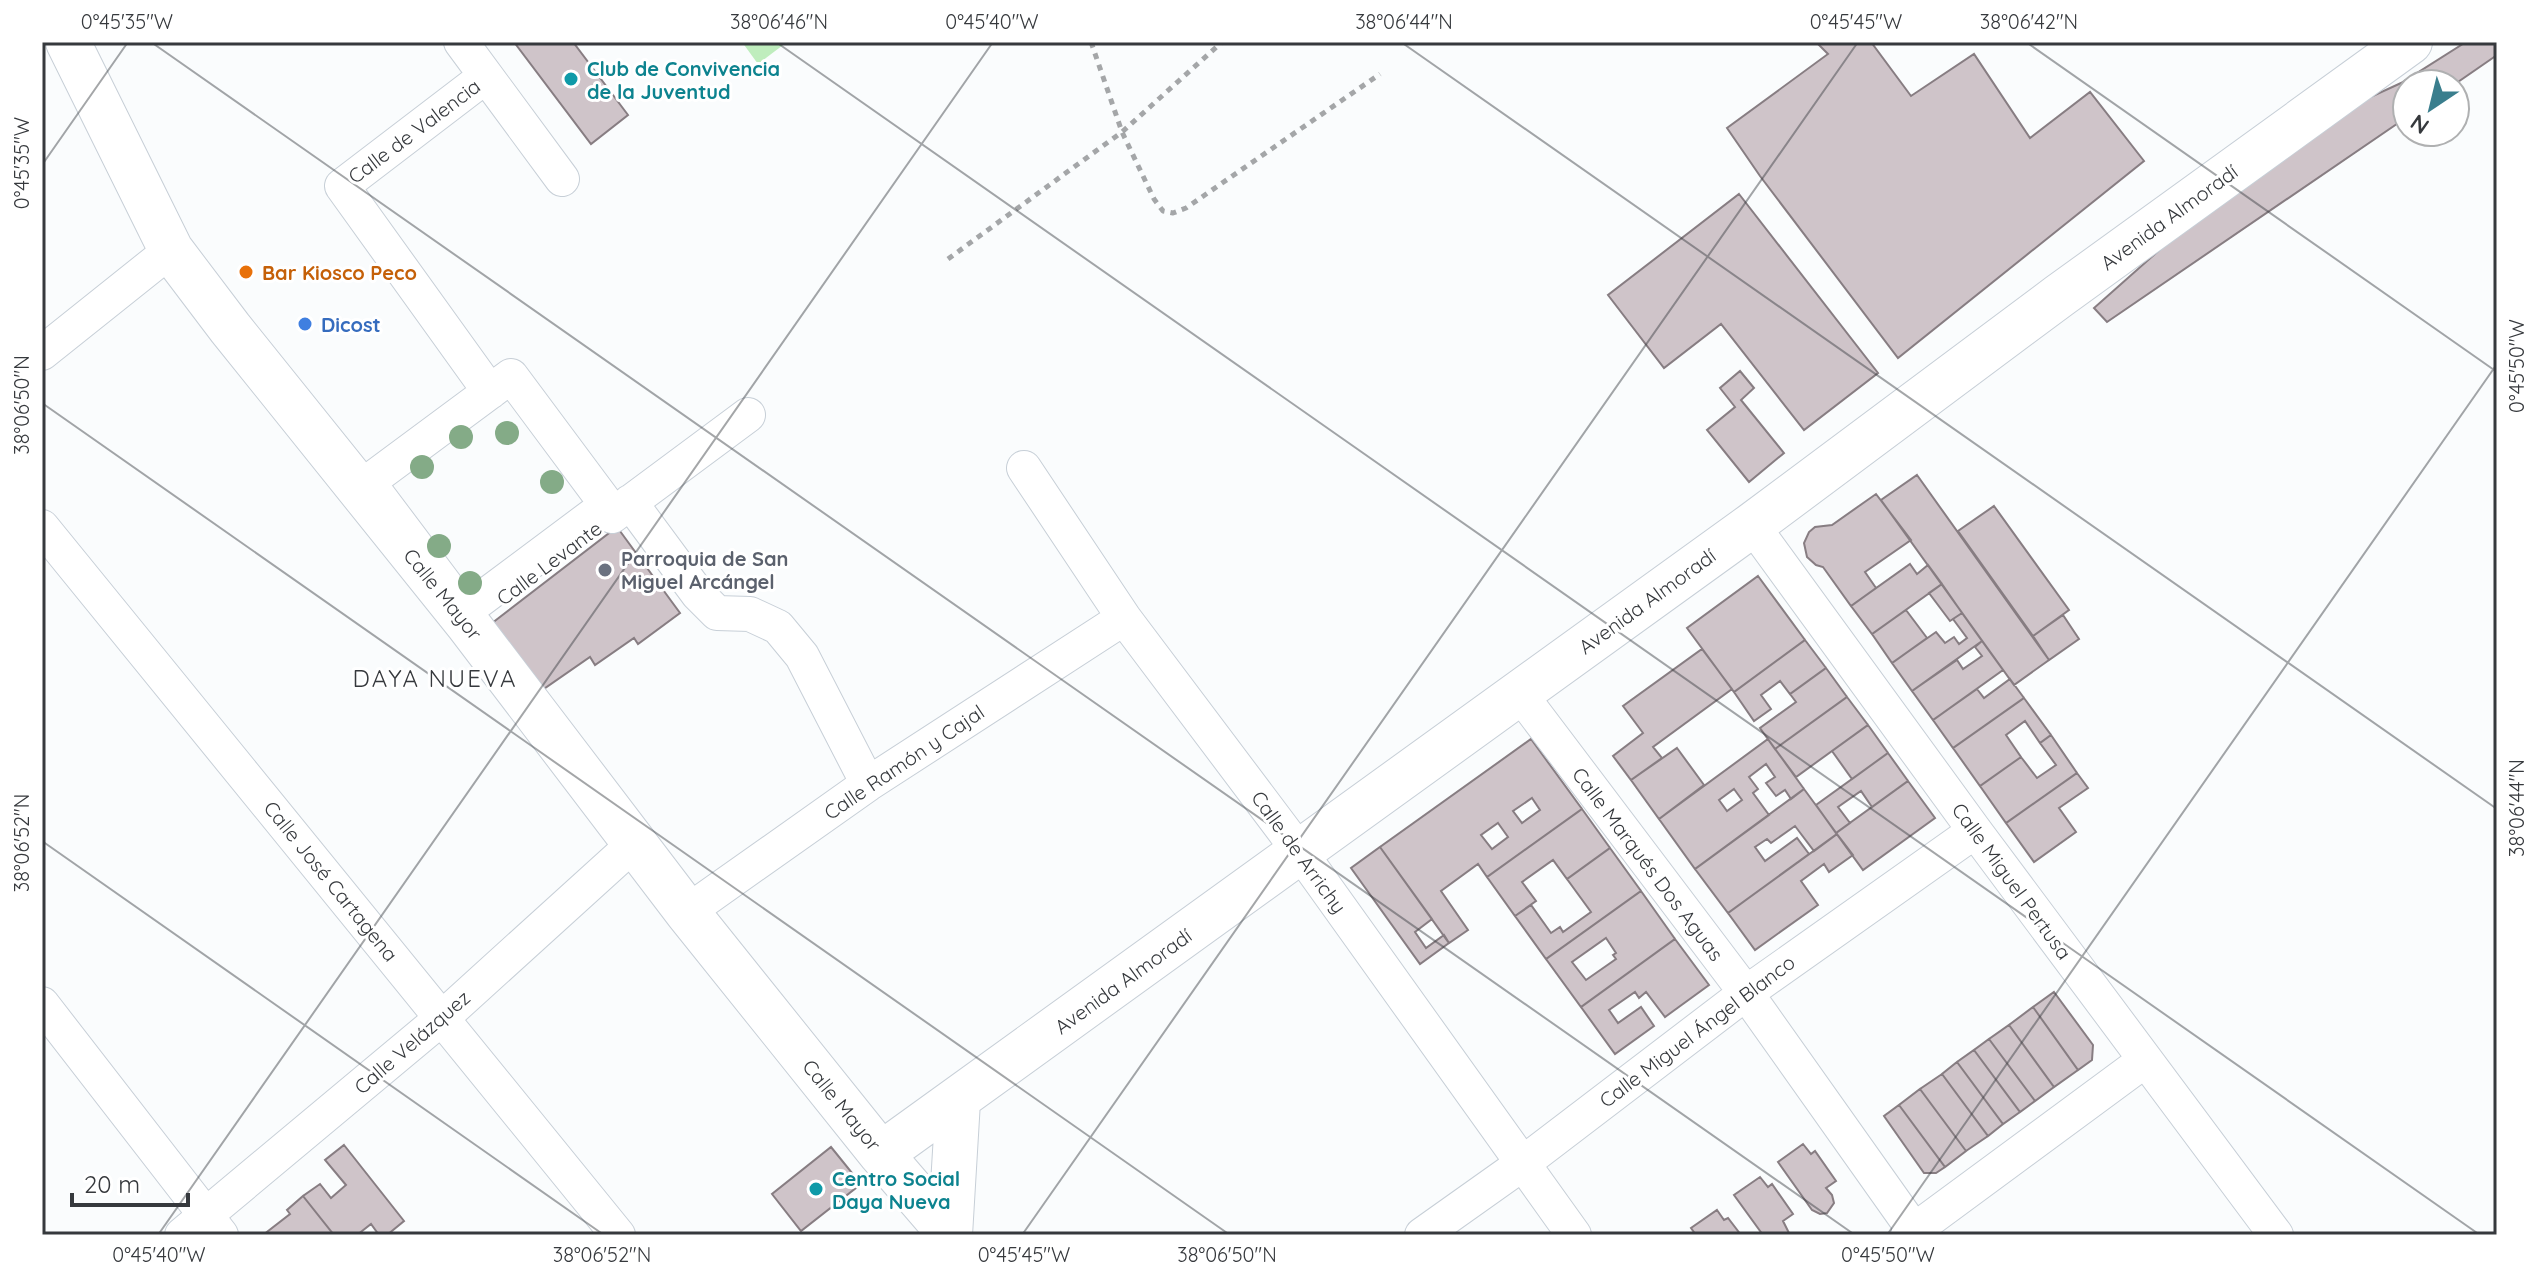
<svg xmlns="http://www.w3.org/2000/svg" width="2539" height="1277" font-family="Quicksand,sans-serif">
	<rect width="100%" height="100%" fill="#fafcfd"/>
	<path fill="#bfedbd" d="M742 42H787L758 64Z"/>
	<path fill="#cfc4c9" stroke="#877d82" stroke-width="2" fill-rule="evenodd" d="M514 42H573L628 115 591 144Z
		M1822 42H1871L1911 96 1974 54 2030 138 2090 92 2144 161 1898 358 1760 176 1727 128 1828 54 1819 45Z
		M2466 42H2497V55L2455 84H2407V117L2107 322 2094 308 2173 238 2353 105 2401 83Z
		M1739 194 1878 373 1804 430 1721 324 1664 368 1608 295Z
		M1740 371 1754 388 1741 400 1784 453 1749 482 1707 430 1735 407 1720 388Z
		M1917 475 2049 660 2014 685 1881 500Z
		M1876 494 1911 540 1865 572 1876 588 1851 606 1823 567 1816 565 1807 557 1804 543 1809 532 1815 527 1832 525Z
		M1994 506 2069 610 2033 636 1958 531Z
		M617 527 680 613 638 644 634 638 595 665 590 657 535 695 487 627Z
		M1910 564 1917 574 1928 565 1942 584 1872 634 1851 606Z
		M1758 576 1805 640 1734 692 1687 628Z
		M1942 584 1962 613 1950 621 1929 593Z
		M1906 610 1927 638 1892 663 1872 634Z
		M1962 613 1982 641 1912 691 1892 663 1936 632 1945 643 1954 637 1959 644 1967 638 1953 619Z
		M2063 615 2079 639 2049 660 2033 636Z
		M1805 640 1826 668 1790 694 1780 681 1761 695 1771 709 1754 721 1734 692Z
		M1982 641 2003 670 1933 720 1912 691 1957 660 1963 669 1982 656 1975 647Z
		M1702 649 1732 689 1653 747 1662 758 1631 780 1613 756 1643 733 1623 706Z
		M1826 668 1847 697 1775 749 1760 728 1796 702 1790 694Z
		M2010 679 2024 698 1953 748 1933 720 1977 689 1984 698Z
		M1847 697 1868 725 1796 777 1775 749Z
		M2024 698 2051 735 2040 743 2025 721 2006 735 2021 757 1980 786 1953 748Z
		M1868 725 1888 753 1852 779 1832 751Z
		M2051 735 2077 773 2006 823 1980 786 2021 757 2037 778 2056 765 2040 743Z
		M1531 739 1582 809 1487 877 1478 864 1441 891 1468 930 1449 943 1380 847ZM1532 798 1540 810 1522 823 1513 811ZM1498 823 1508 837 1492 849 1481 835Z
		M1768 739 1804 789 1791 799 1785 790 1776 796 1766 783 1775 777 1766 764 1749 777 1758 789 1753 793 1769 815 1695 869 1659 819ZM1734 789 1742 800 1727 811 1719 800Z
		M1677 748 1704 785 1659 819 1631 780Z
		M1888 753 1908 781 1872 807 1861 791 1838 807 1850 823 1836 833 1816 805Z
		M2077 773 2088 788 2059 808 2076 832 2034 862 2006 823Z
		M1908 781 1935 818 1863 870 1836 833Z
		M1804 789 1837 834 1814 851 1795 826 1771 843 1767 839 1755 847 1765 861 1797 838 1809 854 1728 913 1695 869Z
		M1582 809 1610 848 1567 879 1553 860 1522 882 1536 901 1515 916 1487 877Z
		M1837 834 1853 855 1829 872 1824 864 1801 881 1818 905 1755 950 1728 913Z
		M1380 847 1432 919 1415 932 1426 948 1444 935 1449 943 1420 964 1351 868Z
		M1610 848 1641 891 1546 959 1515 916 1531 905 1551 933 1560 927 1563 932 1591 912 1567 879Z
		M1641 891 1675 939 1581 1007 1546 959ZM1606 938 1616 953 1613 955 1616 959 1586 980 1572 962Z
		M1675 939 1709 985 1665 1017 1646 992 1639 998 1635 992 1609 1010 1618 1023 1641 1007 1654 1026 1615 1054 1581 1007Z
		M2054 992 2093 1045 2092 1060 2078 1070 2033 1007Z
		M2033 1007 2078 1070 2054 1087 2009 1025Z
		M2009 1025 2054 1087 2035 1101 1989 1039Z
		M1989 1039 2035 1101 2020 1112 1974 1050Z
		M1974 1050 2020 1112 2003 1124 1957 1062Z
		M1957 1062 2003 1124 1988 1136 1942 1074Z
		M1942 1074 1988 1136 1966 1151 1920 1089Z
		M1920 1089 1966 1151 1945 1167 1899 1105Z
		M1899 1105 1945 1167 1936 1173H1924L1884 1116Z
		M1803 1144 1811 1154 1815 1151 1836 1181 1826 1188 1832 1195 1834 1203 1827 1213 1820 1214 1812 1210 1778 1162Z
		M344 1145 404 1221 387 1235H379L371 1224 357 1235H334L303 1196 320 1184 331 1198 346 1185 325 1160Z
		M831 1147 861 1184 801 1231 772 1194Z
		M1760 1177 1768 1187 1772 1184 1793 1214 1783 1221 1790 1235H1763L1734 1195Z
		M303 1196 334 1235H263L290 1214 287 1210Z
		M1717 1210 1724 1220 1728 1218 1741 1235H1696L1691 1228Z"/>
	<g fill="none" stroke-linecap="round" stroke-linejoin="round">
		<defs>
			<path id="street" d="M461 42 562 179
				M486 76 342 186 490 392
				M42 353 171 250
				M511 376 607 505 465 611 368 482Z
				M1024 468 1124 618 1300 852 1574 1235
				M630 502 698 594 717 613 750 614 778 627 802 656 868 784
				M612 516 748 415
				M1752 525 1975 831 2276 1235
				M42 527 618 1235
				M1520 694 1746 993 1914 1230
				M687 912 868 784 1124 618
				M42 1004 221 1235
				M182 1235 442 1018 636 842
				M1422 1235 1522 1164 1746 993 1975 831
				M1908 1235 2144 1061"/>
			<path id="secondary" d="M68 42 171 250 230 328 467 623 687 912 881 1154 949 1233
				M881 1154 1752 525 2059 296 2410 42
				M950 1235 958 1101"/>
		</defs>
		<use href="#street" stroke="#c7cfd7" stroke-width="36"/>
		<use href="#secondary" stroke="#c7cfd7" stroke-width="46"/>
		<path stroke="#a4a6a8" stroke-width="5" stroke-dasharray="6 6" stroke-linecap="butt" d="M1091 42 1122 132 1154 199 1163 211 1173 213 1186 208 1380 74
			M948 259 1122 132 1222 42"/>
		<use href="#street" stroke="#fff" stroke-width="34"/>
		<use href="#secondary" stroke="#fff" stroke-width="44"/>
	</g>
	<g fill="#84ab87">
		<circle cx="507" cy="433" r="12"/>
		<circle cx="461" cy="437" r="12"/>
		<circle cx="422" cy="467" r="12"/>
		<circle cx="552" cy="482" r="12"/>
		<circle cx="439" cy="546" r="12"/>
		<circle cx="470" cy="583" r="12"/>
	</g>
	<path fill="none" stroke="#36393d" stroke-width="2" stroke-opacity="0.45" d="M151 42 1855 1235M776 42 2480 1235M1401 42 2497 809M2026 42 2497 372M42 165 128 42M42 403 1230 1235M42 841 604 1235M158 1235 993 42M1022 1235 1858 42M1887 1235 2497 364"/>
	<g fill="#0f9aa8" stroke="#fff" stroke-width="3">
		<circle cx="571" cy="79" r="8"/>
		<circle cx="816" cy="1189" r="8"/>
	</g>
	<circle fill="#e8710a" stroke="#fff" stroke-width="3" cx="246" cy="272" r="8"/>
	<circle fill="#3f7fe0" stroke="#fff" stroke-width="3" cx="305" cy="324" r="8"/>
	<circle fill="#6b7280" stroke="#fff" stroke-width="3" cx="605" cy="570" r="8"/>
	<g text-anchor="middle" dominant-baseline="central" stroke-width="6" stroke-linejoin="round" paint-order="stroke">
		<g font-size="20" font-weight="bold" fill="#0d838f" stroke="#fff" text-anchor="start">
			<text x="587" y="68">Club de Convivencia<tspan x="587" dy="23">de la Juventud</tspan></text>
			<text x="832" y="1178">Centro Social<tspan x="832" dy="23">Daya Nueva</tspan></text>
		</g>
		<g font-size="20" fill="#36393d" stroke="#fff">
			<text transform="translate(414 131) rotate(-37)">Calle de Valencia</text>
			<text transform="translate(2169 217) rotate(-36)">Avenida Almoradí</text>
			<text transform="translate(549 563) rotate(-37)">Calle Levante</text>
			<text transform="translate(443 594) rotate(51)">Calle Mayor</text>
			<text transform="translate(1647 601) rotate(-36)">Avenida Almoradí</text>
			<text transform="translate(904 762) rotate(-34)">Calle Ramón y Cajal</text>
			<text transform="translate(1299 852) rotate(54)">Calle de Arrichy</text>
			<text transform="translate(1648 864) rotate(53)">Calle Marqués Dos Aguas</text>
			<text transform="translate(331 881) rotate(51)">Calle José Cartagena</text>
			<text transform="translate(2012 881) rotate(54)">Calle Miguel Pertusa</text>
			<text transform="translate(1123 981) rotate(-36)">Avenida Almoradí</text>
			<text transform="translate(1697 1031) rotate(-37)">Calle Miguel Ángel Blanco</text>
			<text transform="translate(412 1042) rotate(-41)">Calle Velázquez</text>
			<text transform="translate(842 1105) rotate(51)">Calle Mayor</text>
		</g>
		<g font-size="20" font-weight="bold" fill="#c56008" stroke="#fff" text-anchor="start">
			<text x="262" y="272">Bar Kiosco Peco</text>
		</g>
		<g font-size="20" font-weight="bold" fill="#366cbe" stroke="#fff" text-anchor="start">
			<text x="321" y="324">Dicost</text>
		</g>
		<g font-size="20" font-weight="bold" fill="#5b616d" stroke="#fff" text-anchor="start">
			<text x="621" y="558">Parroquia de San<tspan x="621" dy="23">Miguel Arcángel</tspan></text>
		</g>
		<g font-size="24" letter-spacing="2" fill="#36393d" stroke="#fff">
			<text x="435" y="678">DAYA NUEVA</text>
		</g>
	</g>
	<rect width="2539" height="1277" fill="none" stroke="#ffffff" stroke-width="88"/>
	<g transform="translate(2431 108) rotate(215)"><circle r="38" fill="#ffffff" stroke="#afb0b1" stroke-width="2"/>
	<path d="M0-6L14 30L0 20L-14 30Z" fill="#3a7e8d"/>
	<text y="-12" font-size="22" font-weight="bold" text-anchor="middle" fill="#36393d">N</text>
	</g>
	<path d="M72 1193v12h116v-12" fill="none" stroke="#36393d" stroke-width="4"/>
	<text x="84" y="1193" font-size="24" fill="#36393d" stroke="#ffffff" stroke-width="6" paint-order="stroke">20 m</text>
	<rect x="44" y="44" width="2451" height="1189" fill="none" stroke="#36393d" stroke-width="3"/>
	<g font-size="20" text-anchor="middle" fill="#36393d">
		<text x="127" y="29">0°45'35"W</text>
		<text x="779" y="29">38°06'46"N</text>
		<text x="992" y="29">0°45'40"W</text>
		<text x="1404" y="29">38°06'44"N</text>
		<text x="1856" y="29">0°45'45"W</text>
		<text x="2029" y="29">38°06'42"N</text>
		<text transform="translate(22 163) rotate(-90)" y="7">0°45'35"W</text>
		<text transform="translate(2517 366) rotate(-90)" y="7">0°45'50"W</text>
		<text transform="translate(22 405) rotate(-90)" y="7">38°06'50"N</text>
		<text transform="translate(2517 808) rotate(-90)" y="7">38°06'44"N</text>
		<text transform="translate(22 843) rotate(-90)" y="7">38°06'52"N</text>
		<text x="159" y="1262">0°45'40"W</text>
		<text x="602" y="1262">38°06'52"N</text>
		<text x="1024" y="1262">0°45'45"W</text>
		<text x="1227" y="1262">38°06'50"N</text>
		<text x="1888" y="1262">0°45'50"W</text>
	</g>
</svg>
